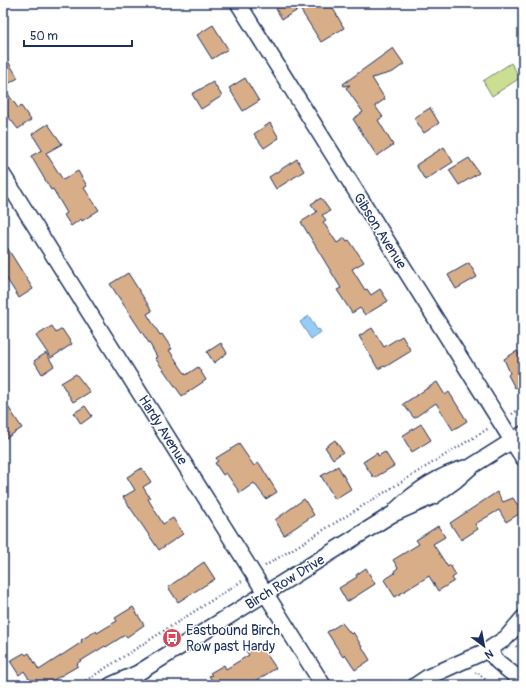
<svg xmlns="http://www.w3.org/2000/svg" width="526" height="688" font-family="Pangolin,sans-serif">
	<rect width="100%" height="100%" fill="#fff"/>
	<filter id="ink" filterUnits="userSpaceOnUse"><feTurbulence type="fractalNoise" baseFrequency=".025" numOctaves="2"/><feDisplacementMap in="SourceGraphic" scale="8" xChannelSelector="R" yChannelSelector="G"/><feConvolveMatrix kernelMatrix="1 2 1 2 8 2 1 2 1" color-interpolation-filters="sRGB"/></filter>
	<g filter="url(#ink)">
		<path fill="#ccde92" stroke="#748678" d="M511 63 520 78 492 96 483 81Z"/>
		<path fill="#96ccf5" stroke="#658db9" d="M309 316 317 330 319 329 321 332 311 339 300 322Z"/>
		<path fill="#d8ae89" stroke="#1b2f5e" d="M286 3H330L344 28 321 42 300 9 282 19 276 9Z
			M213 25 228 49 212 59 197 35Z
			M393 48 404 64 393 72 372 78 385 99 375 106 383 117 378 120 393 145 377 156 353 119 363 112 346 88 350 85 344 86 343 84Z
			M3 53 18 78 3 87 18 108 21 106 31 120 18 129 3 110Z
			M245 78 259 101 243 111 229 88Z
			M213 82 222 96 201 109 192 94Z
			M430 108 439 123 424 133 414 118Z
			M270 123 279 138 264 148 254 134Z
			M48 124 62 144 46 153 63 180 78 171 87 186 84 188 99 210 82 221 81 219 71 226 64 215 67 213 53 189 51 190 31 156 42 150 32 134Z
			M444 147 453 162 425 180 416 165Z
			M469 158 479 173 459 185 449 170Z
			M297 159 304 171 276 189 269 177Z
			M321 198 330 211 322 215 326 220 323 222 337 243 345 238 347 241 349 240 364 262 352 269 365 290 367 289 371 295 380 289 388 301 365 315 360 308 352 313 337 290 341 288 301 222 317 212 311 204Z
			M3 241 33 289 19 298 3 273Z
			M469 263 477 277 456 289 448 275Z
			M128 273 152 311 147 314 160 335 162 334 172 349 169 350 186 375 198 367 206 380 182 396 155 358 157 357 151 346 110 284Z
			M52 326 56 333 62 329 72 344 51 358 36 336Z
			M372 328 384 347 402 336 411 351 385 367 384 366 378 369 359 336Z
			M221 343 227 353 214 363 207 352Z
			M517 351 523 361V383L515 388 508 375 510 373 504 359Z
			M46 353 54 366 42 374 34 361Z
			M76 374 90 392 73 402 61 383Z
			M437 382 445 395 449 392 467 421 453 430 436 403 414 418 403 404Z
			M3 399 22 428 3 440Z
			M85 406 92 416 81 424 74 413Z
			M421 424 431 440 412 452 402 436Z
			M335 440 343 452 333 459 325 447Z
			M239 444 254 466 259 463 277 492 266 499 254 483 240 493 226 473 223 475 215 463 218 461 216 458Z
			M385 452 394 466 374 478 363 462 377 453 378 456Z
			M338 466 351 489 335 499 321 476Z
			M142 468 151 482 143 487 150 498 148 499 163 524 173 518 183 534 159 550 123 497 135 490 127 477Z
			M497 492 503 502 513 498 522 512 506 522 499 510 475 524 478 529 461 540 450 523Z
			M304 499 314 515 284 535 275 520Z
			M438 526 445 537 433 544 448 567 450 565 456 575 452 578 454 581 438 591 429 576 395 597 384 580 395 573 394 571 398 568 393 560 419 544 416 540Z
			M204 562 215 579 178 602 168 587Z
			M366 568 375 584 347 602 339 588 357 577 356 575Z
			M133 607 144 625 127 637 125 635 106 647 105 646 79 662 77 664 78 666 45 685H33L24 671 19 675 10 661 24 653 26 655 29 653 39 670 82 642 81 640 96 631 97 633 117 621 115 618Z
			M342 623 351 634 353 632 370 660 355 670 345 655 343 657 327 632Z
			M259 643 276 668 250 685H215L209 676 212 675 210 673 224 665 226 669 249 655 246 651Z"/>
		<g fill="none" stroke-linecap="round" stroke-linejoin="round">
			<defs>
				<path id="street" d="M238 3 523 458
					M3 175 323 685
					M396 510C416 491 438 476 465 468
					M488 650 498 662 523 682
					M111 685 138 673 391 515 434 496 455 481 472 466 523 434
					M416 685 428 677 488 650 506 638 523 618"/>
			</defs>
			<use href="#street" stroke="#1b2f5e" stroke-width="18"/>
			<path stroke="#1b2f5e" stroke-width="2.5" stroke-dasharray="1 3" stroke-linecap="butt" d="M512 414 523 407
				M265 566 489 428
				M516 646 523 652
				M475 673 477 672 491 685
				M79 685 242 581"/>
			<use href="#street" stroke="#fff" stroke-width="15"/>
		</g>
	</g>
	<defs>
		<symbol id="bus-disc" viewBox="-11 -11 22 22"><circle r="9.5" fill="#d1495b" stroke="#fff"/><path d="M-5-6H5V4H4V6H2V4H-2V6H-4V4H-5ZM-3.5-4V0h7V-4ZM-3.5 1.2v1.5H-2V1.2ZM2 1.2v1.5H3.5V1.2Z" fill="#fff"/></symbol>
	</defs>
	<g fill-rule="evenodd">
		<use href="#bus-disc" x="161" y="627" width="22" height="22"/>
	</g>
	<g text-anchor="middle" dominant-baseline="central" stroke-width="3" stroke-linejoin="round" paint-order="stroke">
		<g font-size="14" fill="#1b2f5e" stroke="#fff">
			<text transform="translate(380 231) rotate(58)">Gibson Avenue</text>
			<text transform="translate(163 430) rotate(58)">Hardy Avenue</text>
			<text transform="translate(285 582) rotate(-32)">Birch Row Drive</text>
		</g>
		<g font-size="14" fill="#1b2f5e" stroke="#fff" text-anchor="start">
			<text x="186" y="630">Eastbound Birch<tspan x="186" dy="16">Row past Hardy</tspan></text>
		</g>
	</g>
	<rect width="526" height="688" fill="none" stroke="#fff" stroke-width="16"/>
	<rect x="8" y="8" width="510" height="672" fill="none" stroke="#1b2f5e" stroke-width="1.5" filter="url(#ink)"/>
	<g transform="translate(484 646) rotate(148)" stroke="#ffffff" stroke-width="3" paint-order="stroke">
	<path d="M0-3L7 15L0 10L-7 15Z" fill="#1b2f5e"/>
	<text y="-6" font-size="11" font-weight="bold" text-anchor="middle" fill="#1b2f5e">N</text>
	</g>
	<path d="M24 40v6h108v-6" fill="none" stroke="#1b2f5e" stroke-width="2"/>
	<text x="30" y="40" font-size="12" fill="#1b2f5e" stroke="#ffffff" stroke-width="3" paint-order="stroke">50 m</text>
</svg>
